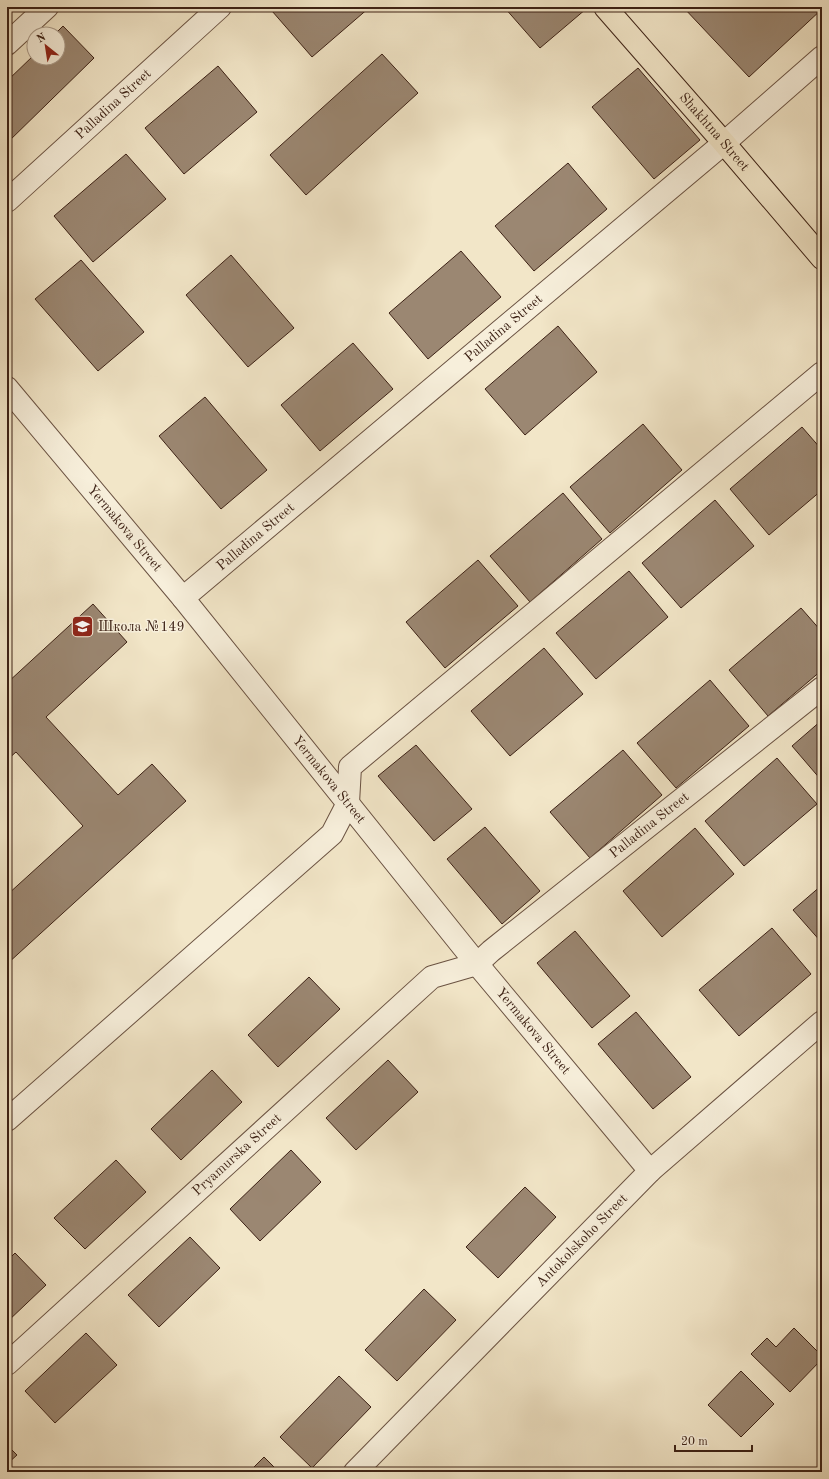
<svg xmlns="http://www.w3.org/2000/svg" width="829" height="1479" font-family="'Old Standard TT',serif">
	<rect width="100%" height="100%" fill="#f2e6c8"/>
	<filter id="stains"><feTurbulence type="fractalNoise" baseFrequency=".005" numOctaves="4"/><feColorMatrix values="0 0 0 0 .2 0 0 0 0 .09 0 0 0 0 .02 0 0 0 .5 -.17"/></filter>
	<radialGradient id="worn" r=".72"><stop offset=".6" stop-color="#630" stop-opacity="0"/><stop offset="1" stop-color="#630" stop-opacity=".3"/></radialGradient>
	<path fill="#9b8772" stroke="#3c2115" d="M277 7H370L312 57 272 11Z
		M504 7H584L586 9 540 48Z
		M683 7H822V9L749 77Z
		M63 26 94 58 7 143V81L34 55V58H58V34H55Z
		M382 54 418 93 306 195 270 155Z
		M218 66 257 112 184 174 145 128Z
		M638 68 700 140 654 179 592 107Z
		M126 154 166 199 93 262 54 216Z
		M568 163 607 209 534 271 495 226Z
		M461 251 501 297 428 359 389 313Z
		M231 255 294 328 248 367 186 295Z
		M81 260 144 332 98 371 35 299Z
		M558 326 597 372 525 435 485 389Z
		M353 343 393 389 320 451 281 405Z
		M205 397 267 470 221 509 159 436Z
		M643 424 682 470 610 533 570 487Z
		M802 427 822 450V490L769 535 730 489Z
		M563 493 602 539 530 602 490 556Z
		M715 500 754 546 681 608 642 563Z
		M478 560 518 606 445 668 406 622Z
		M629 571 668 617 596 679 556 633Z
		M93 604 127 642 46 717 118 795 152 764 186 801 7 964V895L83 826 16 752 7 760V683Z
		M801 608 822 632V670L768 716 729 670Z
		M544 648 583 694 510 756 471 711Z
		M710 680 749 726 676 788 637 743Z
		M822 720V781L792 746Z
		M416 745 472 809 434 841 378 776Z
		M623 750 662 795 590 858 550 812Z
		M777 758 817 804 744 866 705 821Z
		M485 827 540 891 502 924 447 859Z
		M695 828 734 874 662 937 623 891Z
		M822 885V943L793 910Z
		M772 928 811 974 739 1036 699 990Z
		M575 931 630 996 592 1028 537 963Z
		M309 977 340 1009 278 1067 248 1035Z
		M636 1012 691 1077 653 1109 598 1044Z
		M388 1060 418 1092 356 1150 326 1118Z
		M212 1070 242 1102 181 1160 151 1129Z
		M291 1150 321 1182 260 1241 230 1209Z
		M116 1160 146 1192 85 1249 54 1218Z
		M525 1187 556 1217 498 1278 466 1247Z
		M190 1237 220 1268 159 1327 128 1295Z
		M15 1253 46 1285 7 1322V1261Z
		M424 1289 456 1320 397 1381 365 1350Z
		M794 1328 822 1356V1359L790 1392 751 1354 767 1338 776 1347Z
		M86 1333 117 1365 55 1423 25 1391Z
		M741 1371 774 1404 741 1437 708 1405Z
		M339 1376 371 1407 312 1468 280 1437Z
		M7 1445 17 1455 7 1464Z
		M264 1457 279 1472H249Z"/>
	<g fill="none" stroke-linecap="round" stroke-linejoin="round">
		<defs>
			<g id="minor">
				<path d="M7 44 47 7"/>
				<path id="s1" d="M7 201 220 7"/>
				<path id="s2" d="M7 388 183 598 477 964 650 1171"/>
				<path id="s3" d="M183 598 724 143 822 57"/>
				<path d="M7 1120 332 834 348 803 350 767 822 373"/>
				<path id="s4" d="M7 1364 432 977 477 964 491 951 822 688"/>
				<path id="s5" d="M355 1472 650 1171 822 1022"/>
			</g>
			<g id="major">
				<path id="s6" d="M605 7 724 143 822 258"/>
			</g>
		</defs>
		<use href="#minor" stroke="#6a5242" stroke-width="24"/>
		<use href="#major" stroke="#3c2115" stroke-width="24"/>
		<use href="#minor" stroke="#f7efdb" stroke-width="22"/>
		<use href="#major" stroke="#f2e6c8" stroke-width="22"/>
	</g>
	<defs>
		<symbol id="school-square" viewBox="-11 -11 22 22"><rect x="-9" y="-9" width="18" height="18" rx="4" fill="#8f2418" stroke="#f7efdb"/><path d="M0-5L7-2L0 1L-7-2ZM-4 1L0 2.5L4 1V4Q0 6-4 4Z" fill="#fff"/></symbol>
	</defs>
	<g fill-rule="evenodd">
		<use href="#school-square" x="70" y="614" width="25" height="25"/>
	</g>
	<g text-anchor="middle" dominant-baseline="central" stroke-width="3" stroke-linejoin="round" paint-order="stroke">
		<g font-size="14" fill="#3c2115" stroke="#f7efdb">
			<text stroke="none"><textPath href="#s1" startOffset="144">Palladina Street</textPath></text>
			<text stroke="none"><textPath href="#s6" startOffset="166">Shakhtna Street</textPath></text>
			<text stroke="none"><textPath href="#s3" startOffset="419">Palladina Street</textPath></text>
			<text stroke="none"><textPath href="#s2" startOffset="183">Yermakova Street</textPath></text>
			<text stroke="none"><textPath href="#s3" startOffset="95">Palladina Street</textPath></text>
			<text stroke="none"><textPath href="#s2" startOffset="507">Yermakova Street</textPath></text>
			<text stroke="none"><textPath href="#s4" startOffset="843">Palladina Street</textPath></text>
			<text stroke="none"><textPath href="#s2" startOffset="831">Yermakova Street</textPath></text>
			<text stroke="none"><textPath href="#s4" startOffset="311">Pryamurska Street</textPath></text>
			<text stroke="none"><textPath href="#s5" startOffset="324">Antokolskoho Street</textPath></text>
		</g>
		<g font-size="14" fill="#3c2115" stroke="#f7efdb" text-anchor="start">
			<text x="98" y="627">Школа №149</text>
		</g>
	</g>
	<rect width="829" height="1479" fill="none" stroke="#f2e6c8" stroke-width="24"/>
	<rect x="8" y="8" width="813" height="1463" fill="none" stroke="#3c2115" stroke-width="2"/>
	<rect x="12" y="12" width="805" height="1455" fill="none" stroke="#3c2115"/>
	<g transform="translate(46 46) rotate(330)"><circle r="19" fill="#f7efdb" stroke="#ac9d8c"/>
	<path d="M0-3L7 15L0 10L-7 15Z" fill="#8f2418"/>
	<text y="-6" font-size="11" font-weight="bold" text-anchor="middle" fill="#3c2115">N</text>
	</g>
	<path d="M675 1445v6h77v-6" fill="none" stroke="#3c2115" stroke-width="2"/>
	<text x="681" y="1445" font-size="12" fill="#3c2115" stroke="#f7efdb" stroke-width="3" paint-order="stroke">20 m</text>
	<rect width="100%" height="100%" filter="url(#stains)"/>
	<rect width="100%" height="100%" fill="url(#worn)"/>
</svg>
